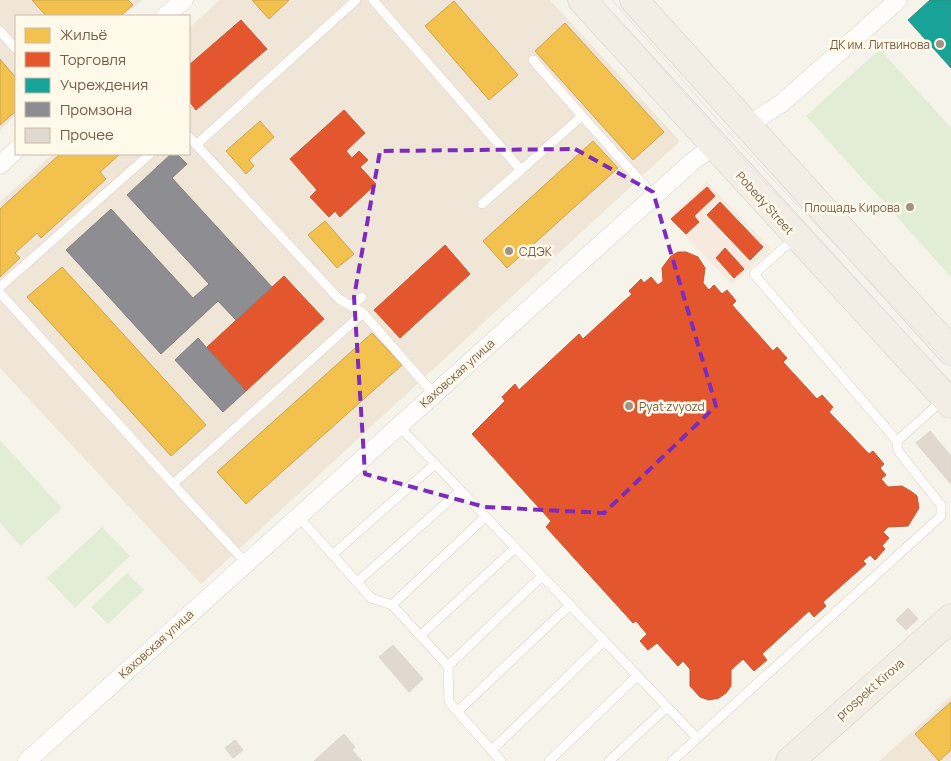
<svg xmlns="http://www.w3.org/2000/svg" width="951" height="761" font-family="Manrope,sans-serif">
	<rect width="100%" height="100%" fill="#f6f3ea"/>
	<path fill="#f0e6d7" d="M0 0H142L124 16H16V115L0 130Z
		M220 0H550L680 141 201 584 0 368V202L53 154H189V28Z
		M951 696V761H879Z"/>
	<path fill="#f7e9dd" d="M707 182 771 249 732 284 669 219Z"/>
	<path fill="#e1eed5" d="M880 49 951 128V277L806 116Z
		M0 440 62 508 21 546 0 523Z
		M102 527 130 556 75 608 47 578Z
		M127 573 144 590 108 624 91 607Z"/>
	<path fill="#f2c14e" stroke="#cca34d" d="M32 0H128L133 5 120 16H46Z
		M252 0H289L269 19Z
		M454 1 518 75 489 100 425 26Z
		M565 23 664 132 633 160 535 51Z
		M0 59 16 78V111L0 125Z
		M260 121 274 137 249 160 254 166 246 174 226 151Z
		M593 141 618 168 507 268 483 241Z
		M60 154H120L100 172 106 179 41 238 37 233 15 253 20 258 0 277V209Z
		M325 221 354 254 337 268 308 235Z
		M62 267 206 425 171 456 27 297Z
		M372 333 402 365 246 504 217 472Z
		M951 702V750L939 761 915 734Z"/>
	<path fill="#e4572e" stroke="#c35936" d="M241 20 267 49 196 110 189 101V65Z
		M344 110 365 133 346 151 352 158 359 151 368 160 360 167 376 184 340 217 335 211 329 217 310 197 317 190 290 159Z
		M707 187 715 196 694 216 699 222 686 234 671 219Z
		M720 202 763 247 750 260 707 215Z
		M445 245 470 274 400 338 374 310Z
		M725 248 744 269 734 278 716 258Z
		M678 252H686L698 257 705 268 703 283 709 290 714 285 722 294 727 290 736 301 732 305 773 351 777 347 787 358 783 362 817 399 822 395 833 407 829 412 869 454 873 451 884 464 880 468 886 475 881 479 888 487 902 486 912 492 917 496 919 508 908 526 888 527 883 532 889 538 882 546 885 549 875 560 870 555 863 561 866 564 823 602 826 606 814 617 809 611 762 654 767 660 754 671 743 659 731 670V686L726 693 719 698 709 700 700 697 690 686V669L683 661 678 666 657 643 648 650 640 641 647 634 636 621 633 623 546 527 551 521 472 434 505 401 502 397 515 384 519 390 579 334 583 339 632 294 629 291 641 279 644 283 651 277 658 285 663 281 662 268 671 256Z
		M284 276 324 319 246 391 206 348Z"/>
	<path fill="#17a398" stroke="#338e81" d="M930 0H951V68L908 20Z"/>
	<path fill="#8d8d92" stroke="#867f7c" d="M171 154H177L187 164 172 178 272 287 236 320 218 301 161 354 66 250 111 209 193 298 209 284 127 195Z
		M198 338 246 391 223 412 175 360Z"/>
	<path fill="#e1d9cf" stroke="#dfd6cc" d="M930 431 951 456V484L916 443Z
		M908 608 918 619 906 630 896 620Z
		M393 645 423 679 409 692 379 657Z
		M344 734 355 747 352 750 362 761H314Z
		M235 740 243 750 233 758 225 748Z"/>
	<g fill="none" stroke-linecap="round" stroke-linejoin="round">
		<defs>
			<path id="lane" d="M373 0 521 170 482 204
				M0 31 16 49
				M533 60 582 116
				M189 137 339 299 363 313 433 393
				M196 145 356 0
				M521 170 582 116 654 196
				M0 287 150 154
				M0 293 173 484 363 313
				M351 306 362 297
				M399 426 697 738
				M897 441 944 399
				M173 484 246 563
				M298 516 371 598 392 605 448 666 449 702 501 761
				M332 555 435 464
				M357 582 460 491
				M392 605 485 517
				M421 635 515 548
				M448 666 542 576
				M458 711 570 605
				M492 750 604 641
				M549 761 637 676
				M609 761 667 707
				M672 761 941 516V505L898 451 897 441 754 274 796 237"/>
			<path id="street" d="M165 16 184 0
				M746 126 782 103 898 0
				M0 165 16 150
				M27 761 693 161 714 146"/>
			<path id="primary" d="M582 0 951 404
				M634 0 951 351
				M790 761 951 618"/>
		</defs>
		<use href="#lane" stroke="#d6d0c8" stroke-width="10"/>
		<use href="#street" stroke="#d6d0c8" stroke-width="19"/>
		<use href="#primary" stroke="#d5cec6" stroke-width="29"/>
		<use href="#lane" stroke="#fefdfc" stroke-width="9"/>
		<use href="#street" stroke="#fefdfc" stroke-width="18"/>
		<use href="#primary" stroke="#f2eee5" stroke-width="28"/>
		<path stroke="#e5e2e4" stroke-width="1" d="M601 0 725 139 951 382
			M612 0 731 135 951 367"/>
	</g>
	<path fill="none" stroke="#7b2cbf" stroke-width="4" stroke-dasharray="10 6" stroke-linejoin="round" d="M575 149 653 192 716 406 604 513 485 507 365 474 354 297 380 151Z"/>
	<g fill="#a29282" stroke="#fff9ea" stroke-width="2">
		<circle cx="940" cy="44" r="5"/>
		<circle cx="910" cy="207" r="5"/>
		<circle cx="509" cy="251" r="5"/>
		<circle cx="629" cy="406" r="5"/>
	</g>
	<g text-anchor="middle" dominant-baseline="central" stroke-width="5" stroke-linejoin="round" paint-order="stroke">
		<g font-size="12" fill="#755d4a" stroke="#fff9ea" text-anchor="end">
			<text x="930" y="44">ДК им. Литвинова</text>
			<text x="900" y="207">Площадь Кирова</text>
			<text x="519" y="251" text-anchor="start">СДЭК</text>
			<text x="639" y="406" text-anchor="start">Pyat zvyozd</text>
		</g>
		<g font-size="12" fill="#755d4a" stroke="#fff9ea">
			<text transform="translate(765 203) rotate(48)">Pobedy Street</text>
			<text transform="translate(457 373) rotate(-42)">Каховская улица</text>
			<text transform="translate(156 644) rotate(-42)">Каховская улица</text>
			<text transform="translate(870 689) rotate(-41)">prospekt Kirova</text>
		</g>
	</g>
	<rect x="15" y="15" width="175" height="140" fill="#fff9ea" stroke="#c8bbaa"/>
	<rect x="25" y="28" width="25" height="15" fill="#f2c14e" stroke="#c8bbaa"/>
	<text x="60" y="40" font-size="15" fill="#755d4a">Жильё</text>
	<rect x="25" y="52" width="25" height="15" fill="#e4572e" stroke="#c8bbaa"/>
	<text x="60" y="65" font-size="15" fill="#755d4a">Торговля</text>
	<rect x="25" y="78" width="25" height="15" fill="#17a398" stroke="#c8bbaa"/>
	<text x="60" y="90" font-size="15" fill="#755d4a">Учреждения</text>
	<rect x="25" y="102" width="25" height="15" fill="#8d8d92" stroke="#c8bbaa"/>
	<text x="60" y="115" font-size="15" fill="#755d4a">Промзона</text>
	<rect x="25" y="128" width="25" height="15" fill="#e1d9cf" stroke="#c8bbaa"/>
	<text x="60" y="140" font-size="15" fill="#755d4a">Прочее</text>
</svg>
